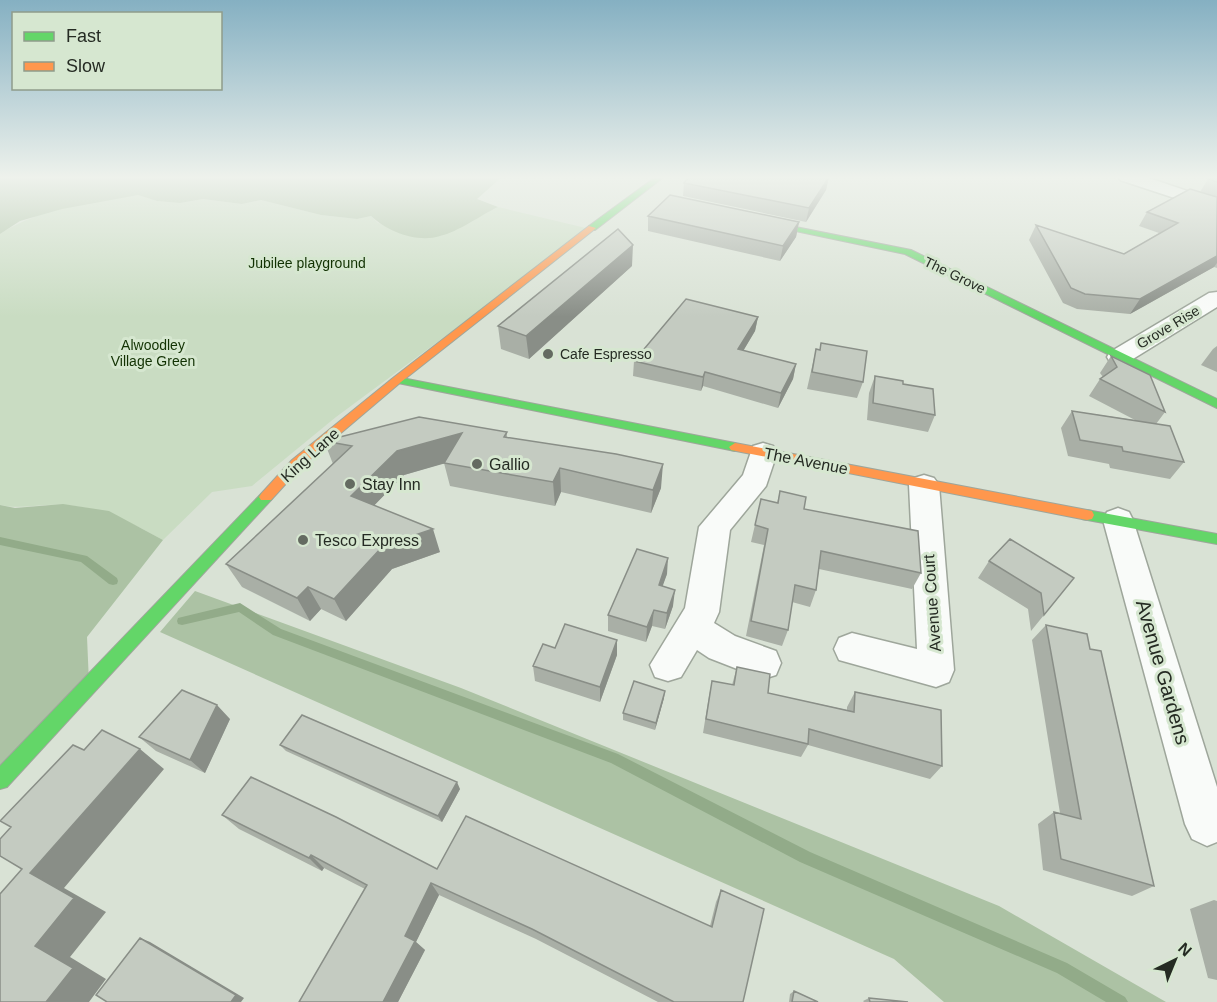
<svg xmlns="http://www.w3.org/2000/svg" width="1217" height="1002" font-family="Arial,sans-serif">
	<rect width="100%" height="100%" fill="#d9e2d5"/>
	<path fill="#c9dcc2" d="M138 195 157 201 180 203 203 199 242 204 261 200 321 215 357 219 371 216 378 223 440 236 498 207 590 229 336 417 252 486 212 492 163 540C127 521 107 508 64 505 42 503 22 510 0 505V234C40 208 92 202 138 195Z"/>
	<path fill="#acc2a4" d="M0 176H503L477 199 498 207C481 215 458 232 440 236 417 243 388 232 371 216L357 219 321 215 261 200 242 204 203 199 180 203 157 201 138 195 62 209 20 221 0 234Z
		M63 504 109 511 163 540 87 637 89 683 0 780V505L15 508Z
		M195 591 461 688 999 906 1166 1002H944L894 959 160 632Z"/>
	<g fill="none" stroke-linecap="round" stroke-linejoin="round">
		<path fill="#92ab89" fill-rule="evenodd" d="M0 537 87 556 117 578 118 581 117 584 113 585 109 584 81 562 0 545Z
			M240 603 281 629 618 754 810 852 1067 963 1125 997 1128 1002H1106L1057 973 800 862 611 763 273 635 239 612 182 625 178 624 177 621 178 618 182 617Z"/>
		<defs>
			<path id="street" d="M1118 176H1143L1217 201V212L1120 180Z
				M1217 292V307L1128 362 1119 364 1110 362 1107 357 1110 352 1209 293Z
				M763 443 773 446 777 453 766 486 730 530 719 612 714 623 735 636 776 651 781 663 776 675 763 679 709 658 697 650 681 677 668 681 655 677 650 665 685 608 699 527 743 475 753 446Z
				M924 475 934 478 939 485 954 670 949 682 936 687 839 660 834 649 839 638 852 633 917 649 909 485 914 478Z
				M1118 508 1129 512 1133 520 1217 787V842L1207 846 1192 839 1185 824 1103 520 1107 512Z"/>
			<path id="fast" d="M657 176H665L595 230H589V226Z
				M750 218 911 250 1217 399V408L905 254 753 222 749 220Z
				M397 377 735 443 741 447 735 451 393 382 391 380Z
				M266 492 271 494 273 497 271 500 7 787 0 789V766L261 494Z
				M1087 510 1217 534V544L1082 519 1080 515 1082 511Z"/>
			<path id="slow" d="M589 226 596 228 401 382 302 466 271 500H261L259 497 261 494 292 460 393 378Z
				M735 443 1087 510 1092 511 1094 515 1092 519 1087 520 731 450 729 447Z"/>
		</defs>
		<use href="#street" stroke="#9ea69b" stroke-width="3"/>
		<use href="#fast" stroke="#9ea69b" stroke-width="2"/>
		<use href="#slow" stroke="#9ea69b" stroke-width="2"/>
		<use href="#street" fill="#f9fbf9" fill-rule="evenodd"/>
		<use href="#fast" fill="#63d668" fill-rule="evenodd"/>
		<use href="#slow" fill="#ff974d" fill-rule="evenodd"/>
	</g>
	<path fill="#a9afa6" d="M1217 176V268L1214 267 1130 314 1077 309 1063 303 1029 240 1036 225 1124 254 1159 233 1139 226 1147 212 1200 192 1208 179Z
		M829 177 826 190 806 222 683 196 684 183Z
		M648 216 799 222 796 237 780 261 648 231Z
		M632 266 529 359 501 349 498 326Z
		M758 317 755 331 743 351 796 364 793 379 778 408 703 386 701 391 633 376 634 361Z
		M821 343 863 382 857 398 807 389 816 349 820 350Z
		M1217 346V372L1201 365 1213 349Z
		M1111 356 1165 412 1156 424 1184 462 1170 479 1110 468 1109 464 1068 456 1061 428 1072 411 1135 420 1089 396 1100 379 1103 377 1100 373Z
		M875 376 903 384 935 415 928 432 867 420 869 393Z
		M507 432V437L661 488 651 513 561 492 555 506 450 486 444 463 404 475 374 505 440 552 392 569 346 621 321 609 310 621 242 587 226 564 333 464 324 441Z
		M780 491 804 509 921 573 912 589 819 569 816 590 810 607 792 602 788 630 782 646 746 636 764 545 751 542 761 499 777 503Z
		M989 561 1074 578 1031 631 1028 609 978 578Z
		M667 574 662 586 673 606 665 629 652 626 646 642 608 631V615Z
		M1046 625 1090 649 1154 886 1132 896 1043 870 1038 824 1054 812 1060 813 1032 640Z
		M555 648 617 655 600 702 535 681 533 666Z
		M737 667 768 693 847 710V707L855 692 942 766 930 779 808 745 801 757 703 733 709 696 712 681 732 685Z
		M664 698 655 730 623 720V713Z
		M230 719 205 773 156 751 139 737Z
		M280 745 460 789 442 822 286 751Z
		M222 815 437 869 710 926 716 902 721 890 743 1002H658L536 939 439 895 416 942 425 950 398 1002H299L365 889 324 868 322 871 239 829Z
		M1214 900 1217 901V980L1208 978 1190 909Z
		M794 991 818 1002H789L790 994Z
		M869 998 908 1002H864L863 1001Z"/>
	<path fill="#898e87" d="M829 177 826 190 806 222 809 208Z
		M799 222 796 237 780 261 783 246Z
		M633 245 632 266 529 359 526 336Z
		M1217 256V263L1214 267 1130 314 1140 299Z
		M758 317 755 331 736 363 738 349Z
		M796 364 793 379 778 408 781 393Z
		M705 372 703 386 701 391 703 377Z
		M462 433 467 457 404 475 361 519 351 496 397 451Z
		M663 464 661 488 651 513 653 490Z
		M560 468 561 492 555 506 553 482Z
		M433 529 440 552 392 569 346 621 334 599 383 546Z
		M668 558 667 574 657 602 659 585Z
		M308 587 321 609 310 621 297 598Z
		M675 590 673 606 665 629 667 613Z
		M654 610 652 626 646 642 647 627Z
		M617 640V655L600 702V687Z
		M665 691 664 698 655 730 656 723Z
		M217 705 230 719 205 773 190 760Z
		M140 749 164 769 64 888 106 912 70 957 106 979 89 1002H46L35 946 30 873Z
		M457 782 460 789 442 822 438 816Z
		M311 855 324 868 322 871 309 858Z
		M431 883 439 895 416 942 425 950 398 1002H383L405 936Z
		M140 938 150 942 244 998 241 1002H231Z"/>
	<path fill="#c4cbc1" stroke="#898e87" stroke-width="1.5" d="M690 176H828L829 177 809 208 684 183Z
		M1213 176H1217V182L1208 179Z
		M1190 189 1217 197V256L1140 299 1085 294 1071 288 1036 225 1124 254 1178 223 1147 212Z
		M670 195 799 222 783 246 648 216Z
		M618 229 633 245 526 336 498 326Z
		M686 299 758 317 738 349 796 364 781 393 705 372 703 377 634 361Z
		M821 343 867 351 863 382 812 372 816 349 820 350Z
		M1111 356 1150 375 1165 412 1100 379 1117 367Z
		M875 376 903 381V384L933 389 935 415 873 403Z
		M1072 411 1170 426 1184 462 1123 451 1122 447 1080 440Z
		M419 417 507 432 504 437 616 454 663 464 653 490 560 468 553 482 444 463 462 433 397 451 351 496 433 529 383 546 334 599 308 587 297 598 226 564 352 446 324 441Z
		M780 491 806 497 804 509 918 531 921 573 821 551 816 590 795 585 788 630 751 621 768 529 755 525 761 499 778 503Z
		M1010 539 1074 578 1044 615 1041 593 989 561Z
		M637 549 668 558 659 585 675 590 667 613 654 610 647 627 608 615Z
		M565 624 617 640 600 687 533 666 543 644 555 648Z
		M1046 625 1087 634 1090 649 1101 651 1154 886 1061 859 1054 812 1081 819Z
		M737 667 770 674 768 693 854 712 855 692 941 710 942 766 809 729 808 744 706 719 712 681 734 685Z
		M634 681 665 691 656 723 623 713Z
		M182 690 217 705 190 760 139 737Z
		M302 715 457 782 438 816 280 745Z
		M102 730 140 749 30 873 74 898 35 946 73 968 46 1002H0V894L22 869 0 856V839L11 827 0 821 73 745 84 750Z
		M251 777 336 817 437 869 466 816 712 927 721 890 764 909 743 1002H674L532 929 431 883 405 936 415 941 383 1002H299L367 885 311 855 309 858 222 815Z
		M140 938 236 995 231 1002H107L96 995Z
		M794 991 818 1002H792Z
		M869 998 908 1002H870Z"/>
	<linearGradient id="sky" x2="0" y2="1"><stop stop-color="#85b0c2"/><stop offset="0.56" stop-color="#eef2ec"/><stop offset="1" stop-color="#eef2ec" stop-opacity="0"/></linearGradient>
	<rect width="1217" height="317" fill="url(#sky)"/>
	<g fill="#646b61" stroke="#d6e7d0" stroke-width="2">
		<circle cx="548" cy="354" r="6"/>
		<circle cx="477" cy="464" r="6"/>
		<circle cx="350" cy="484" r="6"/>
		<circle cx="303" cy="540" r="6"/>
	</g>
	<g text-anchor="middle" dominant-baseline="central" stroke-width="6" stroke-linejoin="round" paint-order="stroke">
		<g font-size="14" fill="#123203" stroke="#d6e7d0">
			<text x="307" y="263">Jubilee playground</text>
			<text x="153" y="345">Alwoodley<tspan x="153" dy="16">Village Green</tspan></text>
		</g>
		<g font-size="14" fill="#252b23" stroke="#d6e7d0">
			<text transform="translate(955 275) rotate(26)">The Grove</text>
			<text transform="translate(1168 327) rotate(-31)">Grove Rise</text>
		</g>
		<g font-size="14" fill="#252b23" stroke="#d6e7d0" text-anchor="start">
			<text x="560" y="354">Cafe Espresso</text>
		</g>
		<g font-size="16" fill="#252b23" stroke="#d6e7d0">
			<text transform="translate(310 455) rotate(-42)">King Lane</text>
			<text transform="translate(806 461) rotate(11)">The Avenue</text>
			<text transform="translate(932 603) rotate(-94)">Avenue Court</text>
		</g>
		<g font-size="16" fill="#252b23" stroke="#d6e7d0" text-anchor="start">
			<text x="489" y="464">Gallio</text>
			<text x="362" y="484">Stay Inn</text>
			<text x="315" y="540">Tesco Express</text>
		</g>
		<g font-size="20" fill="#252b23" stroke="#d6e7d0">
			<text transform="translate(1163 672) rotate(74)">Avenue Gardens</text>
		</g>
	</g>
	<rect x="12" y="12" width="210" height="78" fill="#d6e7d0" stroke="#8f9c8b" stroke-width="1.5"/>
	<rect x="24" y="32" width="30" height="9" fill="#63d668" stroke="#8f9c8b" stroke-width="1.5"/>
	<text x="66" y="42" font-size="18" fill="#252b23">Fast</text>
	<rect x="24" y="62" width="30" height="9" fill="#ff974d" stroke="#8f9c8b" stroke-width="1.5"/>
	<text x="66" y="72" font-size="18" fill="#252b23">Slow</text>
	<g transform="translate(1175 960) rotate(43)" stroke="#d6e7d0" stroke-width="4.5" paint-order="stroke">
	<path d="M0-4.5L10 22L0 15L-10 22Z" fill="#252b23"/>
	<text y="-9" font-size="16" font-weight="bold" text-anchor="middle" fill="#252b23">N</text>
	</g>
</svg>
